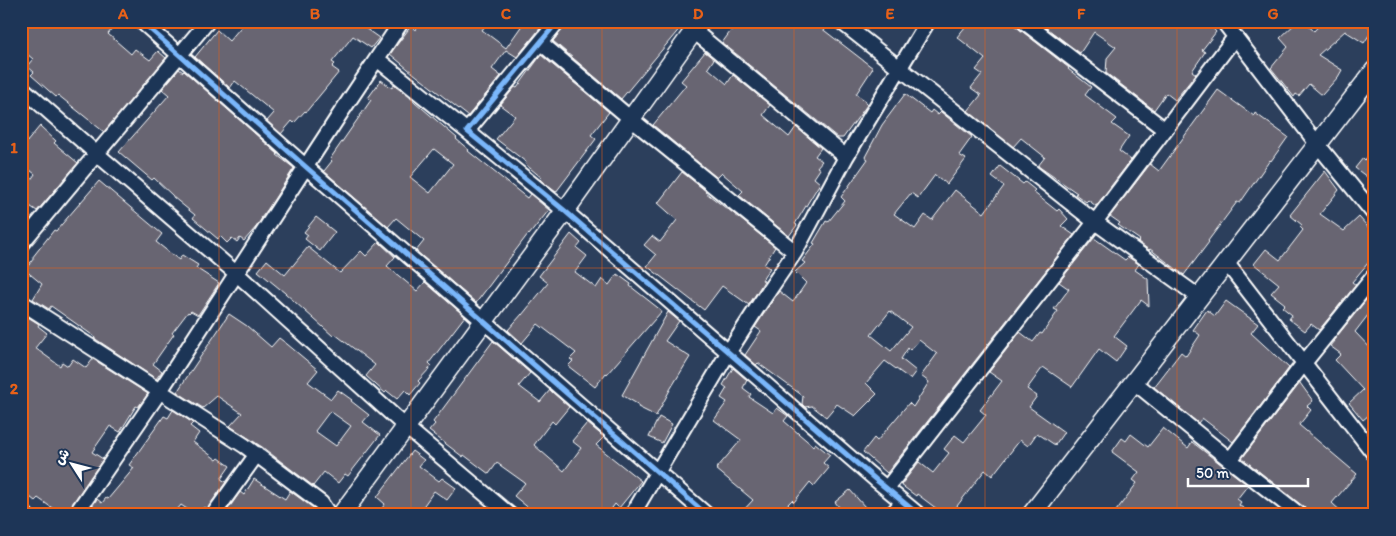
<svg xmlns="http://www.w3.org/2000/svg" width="1396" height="536" font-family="Itim,'Playpen Sans Arabic',sans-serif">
	<rect width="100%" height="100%" fill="#2c3f5c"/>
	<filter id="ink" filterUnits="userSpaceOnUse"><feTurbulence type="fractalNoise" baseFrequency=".02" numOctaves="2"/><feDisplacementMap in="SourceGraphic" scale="10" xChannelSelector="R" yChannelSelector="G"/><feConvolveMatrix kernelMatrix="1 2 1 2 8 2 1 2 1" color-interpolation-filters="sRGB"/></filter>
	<g filter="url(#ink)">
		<path fill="#686572" stroke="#fff" fill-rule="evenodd" d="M21 21H119L108 34 131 54 135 49 150 60 158 51 166 58 104 132 58 95 56 97 31 75 34 72 27 66 33 59 21 49Z
			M246 21H364L362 26 379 38 371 48 353 36 332 62 335 64 332 67 339 72 306 112 305 111 294 123 292 121 281 134 267 121 274 113 235 81 230 88 195 57 217 30 229 41Z
			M421 21H489L482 30 506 48 525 21H546L517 57 506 50 492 69 501 76 468 116 408 69 390 54 411 26 415 30Z
			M567 21H686L621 99 553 41 565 27Z
			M738 21H812L873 68 856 94 866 101 865 103 867 105 843 138H838L744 61V60L722 43Z
			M970 21H1014L1018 28 1069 68 1068 69 1091 87 1085 95 1117 119 1112 124 1129 136 1119 151 1131 160 1096 206 1088 200 1086 202 1075 194 1077 193 1038 166 1045 157 1021 138 1013 147 968 111 981 95 971 88 982 74 976 70 985 59 957 37Z
			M1207 21 1216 32 1202 50 1205 52 1192 71 1196 74 1175 100 1166 93 1154 110 1106 73 1107 58 1116 47 1094 32 1080 53 1038 22Z
			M1298 21H1303L1314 31 1323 21H1360L1373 29 1364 43 1345 31 1318 55 1342 70 1338 77 1322 95 1309 84 1299 96 1296 94 1294 97 1271 68 1288 47 1280 38Z
			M705 52 714 59 708 68 727 84 733 75 770 105 763 115 789 137 796 127 821 148 815 156 822 161 817 167 820 169 814 178 820 183 795 224 797 225 789 236 739 195 743 191 722 173 717 178 653 125 686 85 681 81Z
			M541 55 609 112 591 135 596 139 556 192 540 180 542 178 525 164 526 162 496 139 515 116 500 105 515 87 517 88Z
			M179 69 183 72 184 71 278 154 277 155 294 168 268 209 261 218H262L257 226 244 241 240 238 237 242 232 238 227 243 220 236 218 239 193 218 195 215 173 197V196L154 178 152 180 119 152 169 95 162 89Z
			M381 80 392 88 394 84 457 138 456 139 469 150 468 151 527 198 530 194 549 210 529 235 528 234 476 303 416 251 424 241 396 218 388 227 324 171 332 161 330 159 371 100 368 98ZM434 149 453 164 430 193 410 177Z
			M1218 90 1254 116 1255 113 1288 137 1271 161 1270 160 1240 203 1237 202 1208 241 1209 242 1184 275 1150 249 1149 250 1138 242 1140 240 1118 225 1120 223 1110 216 1150 164 1159 171Z
			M905 94 930 113 932 110 938 115 941 112 972 137 959 155 966 159 947 184 935 175 918 198 911 193 894 214 915 229 925 215 932 220 955 190 984 213 1004 186 992 177 1000 166 1023 184 1025 182 1035 190 1033 192 1057 211 1059 209 1068 219 1061 226 1074 235 887 473 863 452 874 438 877 441 909 403 913 407 929 382 921 376 937 354 919 340 910 350 908 348 901 359 916 371 910 379 885 361 866 383 877 394 855 416 837 404 826 417 812 406 805 407 802 404 803 396 758 363 756 365 745 355 761 331 755 327 779 291 793 302 806 283 795 272 805 263 802 261 815 244 813 243 826 221 828 222 845 201 841 197 868 159 865 157 882 125ZM890 311 911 327 891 351 871 335Z
			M40 126 56 141 54 143 78 163 37 211 21 200V194L35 174 21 163V149Z
			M1375 147V183L1355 168 1363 158 1365 160Z
			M1325 171 1339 190 1320 214 1344 231 1359 217 1375 235V266L1373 267 1368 263 1352 282 1356 285 1319 330 1311 324 1305 331 1289 319 1292 315 1282 307 1285 304 1271 293 1279 284 1254 264 1266 249 1280 260 1303 230 1300 227 1302 225 1290 215Z
			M682 172 706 191 705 192 727 209H728L775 247 764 265 770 268 762 280 764 281 749 305 722 286 704 310 647 266 656 255 644 245 652 236 660 242 677 220 658 203Z
			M99 181 162 234 156 242 179 260 182 255 198 265 196 268 219 283 198 315 191 311 189 313 188 312 172 333 174 334 153 364 162 371 156 379 94 338 95 337 51 306 49 309 33 299 42 284 25 270 34 258H32L54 230 56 231Z
			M316 217 335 232 320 251 305 239 308 235 304 232Z
			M571 234 581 243 577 248 587 256 575 272 596 288 602 279 609 285 617 274 631 284 630 286 662 311 607 374 606 373 595 387 568 366 573 361 570 359 576 353 538 324 522 343 508 330 522 314V315L548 283 539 276Z
			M1094 238 1125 260 1128 257 1139 264 1135 270 1148 279 1149 306 1141 300 1114 336 1127 346 1116 362 1099 349 1072 387 1043 367 1027 389 1037 396 1029 407 1064 432 1055 445 1037 433 1028 446 1020 440 992 476 985 470 950 515H945L917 494 916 496 901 485 919 462 933 473 949 453 944 449 955 435 964 442 986 415 980 410 1002 381 989 372 1020 332 1033 342 1040 333 1042 334 1058 311 1054 309 1069 289 1059 282Z
			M379 242 395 257 387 266 417 291 425 282 465 316 429 363 432 366 418 381 420 383 410 395 405 390 397 399 387 391 385 393 366 376 375 365 335 334 333 336 285 293 258 271 267 260 285 275 308 247 340 273 361 251 366 256Z
			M1369 296 1375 300V306L1355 332 1375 353V410L1363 420 1349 403 1363 390 1335 360 1341 354 1330 346 1334 341H1333Z
			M1226 301 1258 324 1251 333 1289 368 1233 442 1202 418 1198 423 1154 387 1181 352 1186 356 1200 335 1193 330 1207 310 1215 316Z
			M668 312 679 321 665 341 690 357 671 388 656 416 638 407 639 405 622 395Z
			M23 314 39 324 38 326 47 333 35 348 60 366 62 362 68 366 73 359 86 368 93 359 148 394 138 407 136 406 120 432 110 426 92 452 103 459 68 510 66 515H62L38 498 35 501 21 490V390L25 384 21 381V317Z
			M229 314 247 326 271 347 279 338 287 344 318 370 308 382 331 399 338 390 352 400 351 401 369 415 363 422 380 435 348 476 345 474 338 483 324 472 313 486 262 447 230 426 242 413 217 396 203 408 177 392ZM330 411 351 426 336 446 315 431Z
			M493 341 530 373 519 386 540 402 550 390 569 407 555 424 552 421 534 445 564 471 581 448 572 441 587 423 604 437 596 445 641 481 619 508 615 504 607 515H562L553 509 548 515H537L514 496 525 483 497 463 489 474 464 455 463 457 429 431 435 424 433 422Z
			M733 368 747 380 743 388 751 394 749 397 773 413 777 408 788 416 784 421 813 446 815 443 830 455 823 463 829 468 814 486 810 482 794 502 792 500 777 515H739L753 500 716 469 741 440 714 420 727 402 721 398 727 388 723 385Z
			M1300 383 1313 401 1307 406 1311 410 1299 425 1357 474 1332 503 1345 515H1309L1305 508 1242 458Z
			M173 410 193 423 190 426 199 433 193 442 217 460 219 458 230 466 221 479 226 482 207 509 204 507 198 515H196L181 505 173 515H86L97 499 102 503 106 498 108 499 134 468 129 465 164 416 168 418Z
			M659 417 672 424 662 443 649 437Z
			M1163 428 1188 448 1192 442 1248 485 1237 499 1241 502 1239 505 1252 515H1113L1137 483 1133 480 1139 472 1112 452 1122 438 1126 441 1131 434 1148 447Z
			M412 451 424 460 419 466 439 481 442 478 456 488 447 500 434 491 417 515H377L385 504 377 497Z
			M254 479 285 499 290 491 315 509 318 515H224L240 492 244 495Z
			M850 490 865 507 857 515H830L839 507 835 502Z"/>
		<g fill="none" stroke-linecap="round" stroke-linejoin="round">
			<defs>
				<path id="minor" d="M141 21 306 167 707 515
					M558 21 467 131 565 211 875 479 919 515
					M840 21 1095 222 1199 297
					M1023 21 1164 129
					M1223 21 1318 145 1375 215
					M694 31 846 157
					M541 43 631 119 795 252
					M377 59 467 131
					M21 87 97 154 237 274 406 427 510 515
					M21 244 208 21
					M1226 262 1375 455
					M21 302 245 446 321 503 329 515
					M1134 382 1230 460 1300 515
					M1230 460 1304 363 1375 275
					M887 488 1095 222 1235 37
					M21 511 26 515
					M75 515 160 391 340 114 402 21
					M213 515 257 454
					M632 515 728 353 759 305 795 252 846 157 928 21
					M891 515 903 502"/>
				<path id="tertiary" d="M341 515 565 211 701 21
					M1031 515 1375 70"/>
			</defs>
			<use href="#minor" stroke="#fff" stroke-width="18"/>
			<use href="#tertiary" stroke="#fff" stroke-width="21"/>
			<use href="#minor" stroke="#1d3557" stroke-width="14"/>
			<use href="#tertiary" stroke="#1d3557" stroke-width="18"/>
			<defs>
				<path id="cycleway" d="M141 21 306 167 707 515
					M558 21 467 131 565 211 875 479 919 515"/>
			</defs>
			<use href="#cycleway" stroke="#1d3557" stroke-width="8"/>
			<use href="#cycleway" stroke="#7ab7fb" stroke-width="5"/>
		</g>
	</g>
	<path fill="none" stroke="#e96118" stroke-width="1" stroke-opacity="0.55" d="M219 21V515M411 21V515M602 21V515M794 21V515M985 21V515M1177 21V515M21 268H1375"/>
	<rect width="1396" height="536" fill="none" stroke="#1d3557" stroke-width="55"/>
	<g transform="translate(72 464) rotate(306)" stroke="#1d3557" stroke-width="4" paint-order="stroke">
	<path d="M0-4L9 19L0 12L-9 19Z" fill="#ffffff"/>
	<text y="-8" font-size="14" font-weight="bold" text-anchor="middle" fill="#ffffff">ش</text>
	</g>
	<path d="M1188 478v8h120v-8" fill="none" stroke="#ffffff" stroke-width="2.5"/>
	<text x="1196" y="478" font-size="15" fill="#ffffff" stroke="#1d3557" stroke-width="4" paint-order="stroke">50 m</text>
	<rect x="28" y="28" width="1340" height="480" fill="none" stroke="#e96118" stroke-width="2"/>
	<g font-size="16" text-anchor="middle" font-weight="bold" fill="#e96118">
		<text x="123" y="19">A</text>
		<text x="315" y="19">B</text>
		<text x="506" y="19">C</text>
		<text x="698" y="19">D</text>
		<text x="890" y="19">E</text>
		<text x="1081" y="19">F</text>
		<text x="1273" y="19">G</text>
		<text x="14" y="153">1</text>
		<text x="14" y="394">2</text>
	</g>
</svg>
